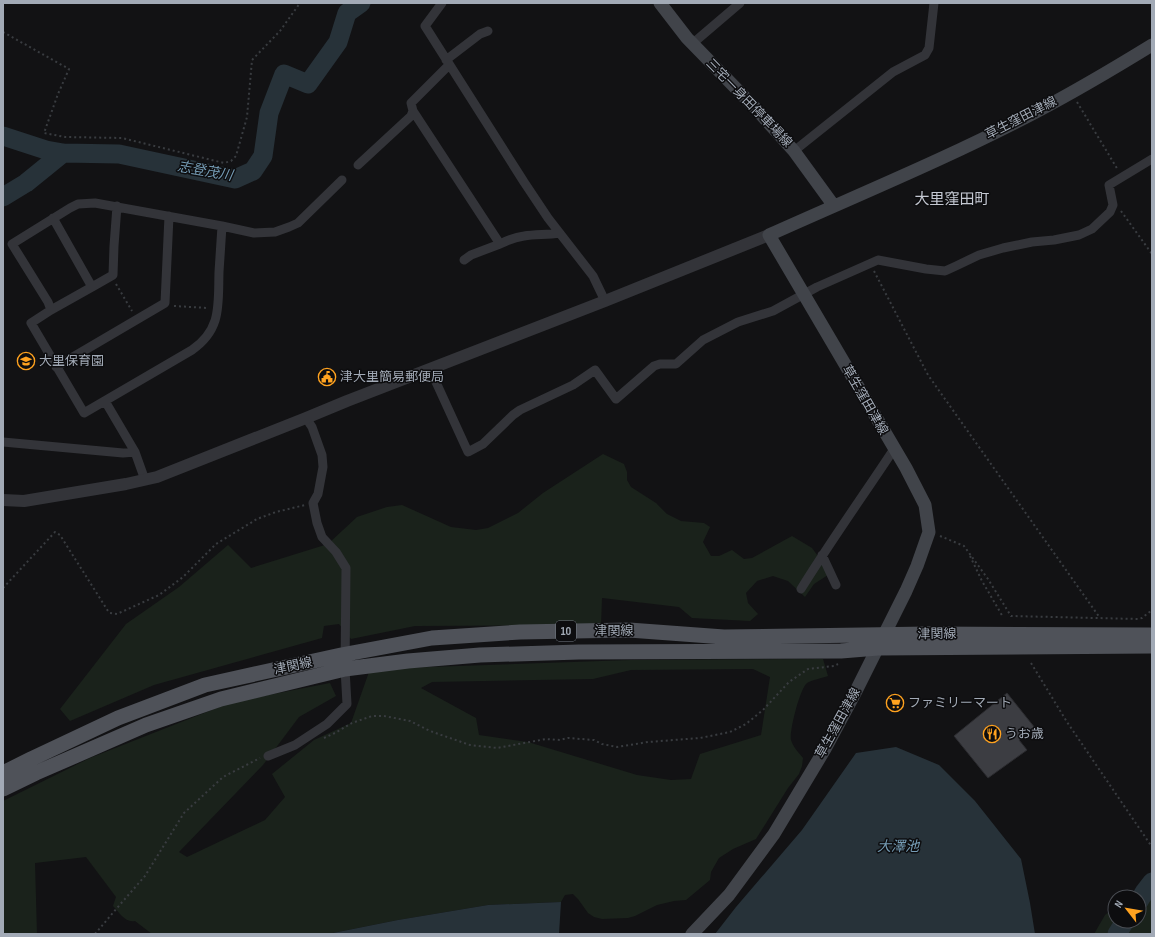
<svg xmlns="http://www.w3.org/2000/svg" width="1155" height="937" font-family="'Sofia Sans Condensed','Noto Sans JP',sans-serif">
	<rect width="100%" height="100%" fill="#121214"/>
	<path fill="#1a221b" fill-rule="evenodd" d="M603 454 624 464 627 472V480L631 487 656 503 667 514 681 521 704 523 710 527 703 542 711 556H719L732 550 744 559 752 558 792 536 812 548 826 567 828 575 814 584 805 597 788 581 773 576 757 581 746 593 748 603 758 614 750 621 692 618 679 607 602 598 601 625 415 626 351 639 339 624 324 626 322 638 154 685 70 721 60 709 126 624 179 587 228 545 251 568 328 544 357 517 387 507 402 505 451 527 476 530 488 528 518 513 543 493Z
		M823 659 828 676C823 678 811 680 807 683 800 688 789 732 791 740 793 747 799 753 803 758L802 766 799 774 788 788 756 839 733 849 719 858 711 872 710 880 686 900 674 901 657 905 635 916 628 918 602 919 594 917 588 913 578 899 573 894 565 895 561 902 488 905 398 920 328 934H152L135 921C125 923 120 913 113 906L116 897 86 857 35 863 37 934H3V801L90 758 232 702 330 683 336 696 299 717 263 765 179 852 187 857 265 820 285 797 272 774 314 740 351 723 370 669 630 660ZM753 669 770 677 761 735 700 754 691 779 671 780 637 775 528 742 479 735 476 718 421 688 432 682 593 679 631 670Z
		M1152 878V934H1094L1105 915 1115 907V921H1139V897H1127Z"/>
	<path fill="#273239" d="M896 747 939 765 975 801 1021 859 1030 903 1035 934H715L736 907 802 830 856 753Z
		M561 902 559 934H328L398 920 488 905Z"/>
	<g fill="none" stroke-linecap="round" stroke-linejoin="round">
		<path stroke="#273239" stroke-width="19" d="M3 136 46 150 63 153 119 154 235 179 253 171 263 156 269 113 284 74 308 84 338 42 347 13 361 3
			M3 197 26 183 63 153
			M1139 901 1145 891 1152 882
			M1117 934 1125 921"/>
	</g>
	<path fill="#3c3d42" stroke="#2c2c30" d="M1007 693 1035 728 1019 740 1027 750 988 778 954 736Z"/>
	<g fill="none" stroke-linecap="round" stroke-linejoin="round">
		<path stroke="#393c40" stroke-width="2" stroke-dasharray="2 3" stroke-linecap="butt" d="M3 32 69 69 58 94 44 133 65 137 122 138 224 163 231 161 236 156 247 117 252 60 280 31 300 3
			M1077 102 1118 170
			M1121 211 1152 254
			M874 271 928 375 1100 618
			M116 284 132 311
			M174 306 208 308
			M940 536 964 546 988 579 1011 616 1138 619 1142 618 1152 610
			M970 556 982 581 1003 617
			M3 588 55 532 60 535 108 611 110 613 117 614 159 595 183 577 216 544 257 519 276 512 305 505
			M1031 663 1067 722 1152 847
			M324 738 335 733 352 723 372 716H384L410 721 430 731 470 745 497 748 546 739 560 740 568 738 594 740 602 744 617 747 648 742 700 738 730 732 746 724 763 710 789 682 808 669 834 666 838 664
			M95 934 117 908 145 876 184 813 223 777 260 758"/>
		<path stroke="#333439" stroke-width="9" d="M442 3 425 26 524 182 548 218 593 276 605 301
			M692 44 740 3
			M446 60 480 34 488 31
			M413 111 500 244C508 240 516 237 524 236 536 234 547 235 559 233
			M794 151 893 72 925 55 929 48 934 3
			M358 165 411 116 413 111 411 103 449 65
			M53 218 92 287 113 275 114 246 117 206
			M222 226C221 241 220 257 219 272 218 305 222 329 192 350L84 413 31 323 51 310 48 302 12 244 70 208 78 204 95 203 222 226 254 233 275 232 289 227 298 223 342 180
			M464 260 471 255 500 244
			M51 310 92 287
			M56 367 165 303 169 216
			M430 369 468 452 483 444 513 415 520 410 573 385 595 370 616 399 654 366 660 364H676L703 340 738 322 773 311 817 287 878 260 926 269 945 271 956 266 979 255 1003 248 1032 242 1054 240 1079 235 1092 229 1110 212 1113 205 1109 185 1152 159
			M105 401 135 452 145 480
			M3 442 123 453 135 452
			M822 555 836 585
			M801 589C830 542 863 496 894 449
			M268 756 295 745 327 724 347 704 345 669 346 568 336 552 322 537 317 523 313 503 318 494 323 467 322 455 312 427 306 418"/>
		<path stroke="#333439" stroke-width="12" d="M3 500 24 501 126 484 157 477 306 418 347 401 605 301 769 235"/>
		<path stroke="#41444a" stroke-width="13" d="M660 3 687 38 758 111 794 151 834 206
			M692 934 729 895 774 834 825 749 854 695 906 591 917 566 929 532 925 505 906 468 769 235C858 195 948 158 1034 113 1074 92 1113 69 1152 45"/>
		<path stroke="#4f5259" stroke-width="15" d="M3 773 31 759 118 718 205 685 341 655 432 638 520 632 629 630 724 637 929 634 1152 635
			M3 789 36 773 146 725 221 699 345 669 408 661 480 655 579 652 841 651 878 648 1152 646"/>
	</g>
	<defs>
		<symbol id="school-ring" viewBox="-11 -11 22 22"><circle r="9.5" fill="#0d0d0f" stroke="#ffa21f" stroke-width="1.5"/><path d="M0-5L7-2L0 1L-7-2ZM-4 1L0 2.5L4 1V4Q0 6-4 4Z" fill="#ffa21f"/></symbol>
		<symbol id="civic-ring" viewBox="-11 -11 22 22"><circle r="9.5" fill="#0d0d0f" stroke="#ffa21f" stroke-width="1.5"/><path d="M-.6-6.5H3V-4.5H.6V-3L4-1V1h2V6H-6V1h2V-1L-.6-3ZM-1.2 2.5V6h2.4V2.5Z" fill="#ffa21f"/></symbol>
		<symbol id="supermarket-ring" viewBox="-11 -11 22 22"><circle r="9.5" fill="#0d0d0f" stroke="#ffa21f" stroke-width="1.5"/><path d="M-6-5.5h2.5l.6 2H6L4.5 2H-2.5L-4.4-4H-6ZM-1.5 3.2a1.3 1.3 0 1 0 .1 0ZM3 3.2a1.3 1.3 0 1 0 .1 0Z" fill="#ffa21f"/></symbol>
		<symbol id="restaurant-ring" viewBox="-11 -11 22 22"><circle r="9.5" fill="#0d0d0f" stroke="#ffa21f" stroke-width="1.5"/><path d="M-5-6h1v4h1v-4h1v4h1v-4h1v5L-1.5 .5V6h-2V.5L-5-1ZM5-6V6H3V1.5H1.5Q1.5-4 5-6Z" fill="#ffa21f"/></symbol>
	</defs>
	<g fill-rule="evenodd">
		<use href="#school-ring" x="16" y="351" width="20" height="20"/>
		<use href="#civic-ring" x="317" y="367" width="20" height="20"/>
		<use href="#supermarket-ring" x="885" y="693" width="20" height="20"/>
		<use href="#restaurant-ring" x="982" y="724" width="20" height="20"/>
	</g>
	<g text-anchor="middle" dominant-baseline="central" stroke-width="3" stroke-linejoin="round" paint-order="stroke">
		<rect fill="#0d0d0f" stroke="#757b84" stroke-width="1" x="556" y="621" width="20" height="20" rx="3"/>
		<g font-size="12" font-weight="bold" fill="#a2aab6">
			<text x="566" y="631">10</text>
		</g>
		<g font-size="13" fill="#a2aab6" stroke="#0d0d0f">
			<text transform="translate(749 103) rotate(46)">三宅一身田停車場線</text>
			<text transform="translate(1021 118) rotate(-27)">草生窪田津線</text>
			<text transform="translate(865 400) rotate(60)">草生窪田津線</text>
			<text x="614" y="631">津関線</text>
			<text transform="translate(937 634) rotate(-1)">津関線</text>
			<text transform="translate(293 666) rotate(-12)">津関線</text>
			<text transform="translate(838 723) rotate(-61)">草生窪田津線</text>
		</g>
		<g font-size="13" fill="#a2aab6" stroke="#0d0d0f" text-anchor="start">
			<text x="39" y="361">大里保育園</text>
			<text x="340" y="377">津大里簡易郵便局</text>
			<text x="908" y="703">ファミリーマート</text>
			<text x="1005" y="734">うお歳</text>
		</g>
		<g font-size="14" font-style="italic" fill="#759cb5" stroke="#0d0d0f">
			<text transform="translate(205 171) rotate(10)">志登茂川</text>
			<text x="898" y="846">大澤池</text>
		</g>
		<g font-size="15" fill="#c4c8d2" stroke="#0d0d0f">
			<text x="952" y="199">大里窪田町</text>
		</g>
	</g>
	<rect width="1155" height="937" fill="none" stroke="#a2aab6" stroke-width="8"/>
	<g transform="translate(1127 909) rotate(301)"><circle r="19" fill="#0d0d0f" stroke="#494c52"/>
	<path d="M0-3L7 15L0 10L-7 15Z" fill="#ffa21f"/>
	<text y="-6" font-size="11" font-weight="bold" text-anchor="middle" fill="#a2aab6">N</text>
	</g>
</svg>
